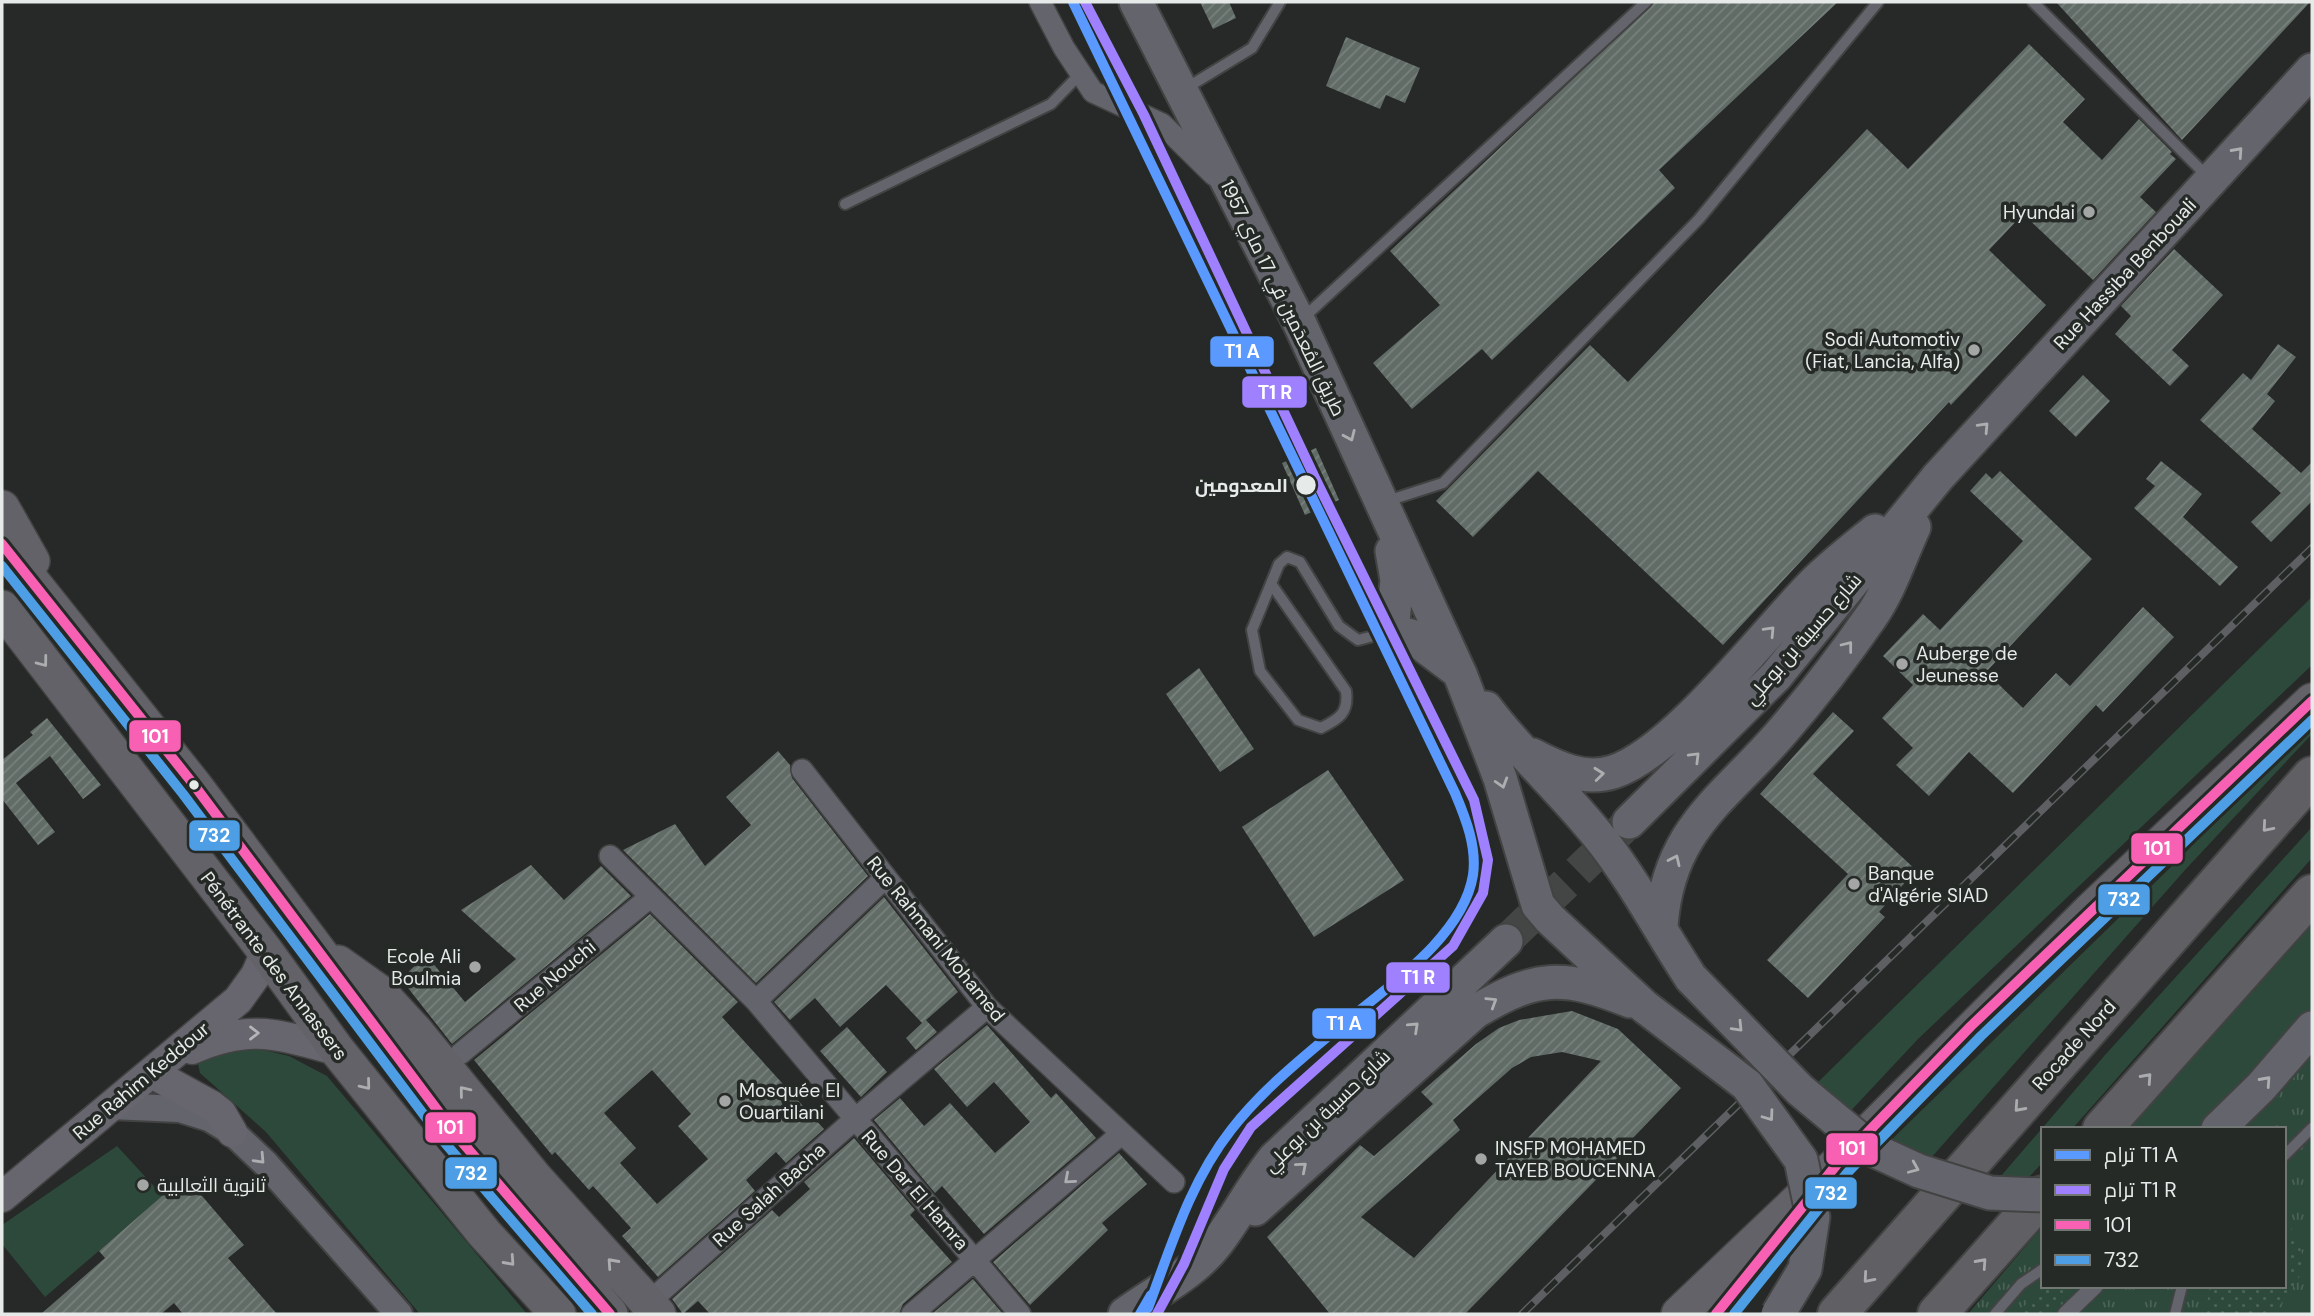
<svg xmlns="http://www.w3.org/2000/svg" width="2314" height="1316" font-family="'DM Sans',Cairo,sans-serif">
	<defs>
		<pattern id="park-tufts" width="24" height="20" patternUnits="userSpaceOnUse" patternTransform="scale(1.75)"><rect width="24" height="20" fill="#2d493b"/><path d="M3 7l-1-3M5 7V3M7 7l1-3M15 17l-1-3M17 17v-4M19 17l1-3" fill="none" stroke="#4b6357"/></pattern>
		<pattern id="garden-dots" width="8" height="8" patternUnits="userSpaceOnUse" patternTransform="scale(1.75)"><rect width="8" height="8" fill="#2d493b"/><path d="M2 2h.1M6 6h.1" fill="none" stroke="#4b6357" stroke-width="1.8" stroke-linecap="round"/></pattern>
		<pattern id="building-hatch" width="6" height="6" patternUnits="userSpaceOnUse" patternTransform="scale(1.75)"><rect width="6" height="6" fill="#626c67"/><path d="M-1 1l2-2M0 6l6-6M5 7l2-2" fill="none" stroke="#78817d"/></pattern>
	</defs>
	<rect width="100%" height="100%" fill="#262927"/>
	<path fill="#2d493b" d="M2312 597V665L1918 1039 1845 1117 1811 1089Z
		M2312 723V734L2185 870 1923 1167 1882 1149 2175 863Z
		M2312 827V858L2072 1129H2043V1162L2029 1177 2001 1176 2105 1055Z
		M2312 925V1095L2284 1129H2129Z
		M259 1049 289 1056 327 1076 527 1314H420L266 1132 200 1073 198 1064C217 1052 238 1050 259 1049Z
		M117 1146 163 1196 45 1297 2 1244V1225Z"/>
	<path fill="url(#park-tufts)" d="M2312 1057V1314H1968L2043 1226V1286H2284V1129H2249Z"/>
	<path fill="url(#garden-dots)" d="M2285 1216C2314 1271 2307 1265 2274 1314H2203L2212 1286H2284Z
		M2045 1286H2077L2048 1314H2016Z"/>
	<path fill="url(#building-hatch)" fill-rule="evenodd" d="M1200 2H1229L1236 18 1213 29Z
		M1655 2H1838L1659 170 1675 188 1492 360 1482 349 1412 409 1373 363 1440 305 1390 251Z
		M2056 2H2310L2182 140Z
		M1346 37 1420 68 1405 103 1386 95 1380 109 1326 86Z
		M2029 44 2085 99 2063 122 2102 160 2139 119 2172 152 2170 154 2176 159 2140 197 2156 212 2093 280 2023 214 1989 250 2046 305 1951 405 1949 402 1723 645 1538 471 1473 537 1436 501 1590 345 1628 382 1867 129 1908 169Z
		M2174 249 2223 295 2172 350 2189 366 2170 386 2115 334 2131 316 2121 306Z
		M2278 344 2296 357 2267 394 2275 401 2252 429 2301 473 2312 462V501L2271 542 2251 522 2281 493 2200 420 2243 373 2251 380Z
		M2083 375 2110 401 2076 437 2049 411Z
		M1316 448 1339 500 1305 515 1282 463Z
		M2161 461 2202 494 2183 517 2238 567 2220 586 2134 508 2155 486 2146 479Z
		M2000 471 2092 559 1986 672 2023 708 2056 673 2070 686 2143 607 2174 637 2103 712 2096 705 2013 793 1969 752 1929 796 1896 765 1913 748 1882 718 1913 685 1883 656 1923 614 1940 630 2023 541 1970 491 1986 473 1992 479Z
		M1199 668 1254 749 1220 772 1166 694Z
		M1833 712 1854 731 1813 774 1916 870 1879 912 1885 917 1808 998 1767 960 1848 874 1760 794Z
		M47 718 101 785 83 799 50 756 16 783 55 832 38 845 2 799V760L33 735 30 732Z
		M778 751 790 765 792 778 868 876 756 983 623 850 675 824 705 866 751 825 726 797Z
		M1328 770 1404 880 1314 937 1242 827Z
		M531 865 564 900 601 866 631 896 452 1044 401 979 426 955 465 1002 516 959 461 910Z
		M884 897 958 992 926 1020 937 1032 916 1050 906 1038 922 1023 886 985 840 1027 815 998 790 1020 774 1002Z
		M650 914 738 1002 722 1017 824 1129 786 1163 776 1152 746 1180 755 1191 658 1277 622 1236 631 1228 593 1186 589 1190 555 1152 552 1155 474 1060ZM652 1070 691 1114 678 1126 708 1159 657 1204 620 1163 636 1148 604 1113Z
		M1572 1011 1618 1029 1681 1088 1630 1141 1632 1143 1465 1314H1330L1267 1237 1360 1145 1374 1156 1433 1104 1421 1092 1476 1044 1499 1028 1519 1020ZM1562 1052 1601 1061 1414 1258 1361 1217 1460 1130 1453 1120 1512 1068 1531 1057Z
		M987 1025 1051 1098 1056 1093 1096 1138 984 1234 942 1186 935 1193 874 1120 900 1098 924 1126 950 1103 995 1153 1030 1122 994 1082 967 1107 934 1069Z
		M847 1027 887 1072 861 1097 820 1051Z
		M854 1138 915 1210 910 1215 952 1262 903 1304 899 1314H710L698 1301 683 1314 672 1299 772 1210 779 1217 810 1189 804 1182Z
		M1119 1153 1147 1184 1102 1223 1108 1230 1030 1305 993 1262Z
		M185 1176 244 1245 228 1258 277 1314H183L174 1303 161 1314H41L105 1258 99 1251Z
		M973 1279 1003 1314H932Z"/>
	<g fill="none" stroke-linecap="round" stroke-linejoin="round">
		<path stroke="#434644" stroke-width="33" stroke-dasharray="33 17" stroke-linecap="butt" d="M1506 941 1625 826"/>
		<defs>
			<path id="service" d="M2033 2 2209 178
				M1183 90 1252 48 1280 2
				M845 204 1051 104 1079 75
				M1301 320 1646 2
				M1384 502 1443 483 1699 219 1878 2
				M1272 585 1346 691C1349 713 1339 719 1321 728L1298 720 1260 671 1252 630 1279 564 1287 557 1300 562 1339 626 1358 640 1389 632
				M2284 1156 2312 1128
				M1995 1314 2021 1284 2043 1269
				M2175 1314 2182 1286"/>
			<path id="pedestrian" d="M2066 1314 2095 1286"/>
			<path id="minor" d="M1040 2 1064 48 1093 92 1162 124 1214 175
				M802 770 987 1007 1174 1182
				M610 856 756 1001 1020 1314
				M756 1001 885 878
				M460 1054 649 898
				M648 1303 854 1120 987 1007
				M912 1314 1121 1134"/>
			<path id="tertiary" d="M110 1106 180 1109 209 1118 232 1132 266 1164 399 1314"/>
			<path id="secondary" d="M192 1049C252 1023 278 1035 337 1050
				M152 1073 212 1106 221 1113 232 1132
				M2 1197 238 1000 256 975 266 952"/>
			<path id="primary" d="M1136 2 1299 322 1460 674 1500 778 1538 905 1550 919 1645 1007
				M1392 551 1397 580 1392 631 1411 636 1455 669
				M1486 708C1521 755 1564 792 1600 838 1635 882 1660 931 1691 978
				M1532 755C1557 768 1584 781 1613 772 1675 752 1765 632 1814 583 1832 565 1854 548 1875 531
				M1629 822 1776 676 1938 477 2312 70
				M1661 926C1668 829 1723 800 1781 733 1812 697 1843 657 1870 618 1889 592 1900 557 1914 527
				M2218 1129 2261 1087 2312 1028
				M1255 1209 1475 1012C1536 975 1563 974 1630 1001
				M1125 1314C1155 1292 1193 1274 1216 1244 1237 1217 1253 1185 1275 1158L1506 941"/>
			<path id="trunk" d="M2 508 32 561
				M2 544 194 785 456 1135 610 1314
				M2 608 266 952 337 1050 484 1233 558 1314
				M338 963 379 992 416 1032 535 1178 658 1314
				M1679 1314 1838 1163 2090 911 2312 701"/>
			<path id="motorway" d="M2102 1129 2312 894
				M1837 1314 2312 776
				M1937 1314 2043 1195"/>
		</defs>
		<use href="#service" stroke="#424342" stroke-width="14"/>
		<use href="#pedestrian" stroke="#424342" stroke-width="19"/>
		<use href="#minor" stroke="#424342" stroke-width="24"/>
		<use href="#tertiary" stroke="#424342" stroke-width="30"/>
		<use href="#secondary" stroke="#424342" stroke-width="33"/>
		<use href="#primary" stroke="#424342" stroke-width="37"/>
		<use href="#trunk" stroke="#424342" stroke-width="38"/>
		<use href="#motorway" stroke="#424342" stroke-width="42"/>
		<use href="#service" stroke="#64646d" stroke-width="10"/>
		<use href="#pedestrian" stroke="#64646d" stroke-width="16"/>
		<use href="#minor" stroke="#64646d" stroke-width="21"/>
		<use href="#tertiary" stroke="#64646d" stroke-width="26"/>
		<use href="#secondary" stroke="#67666f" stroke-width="30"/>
		<use href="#primary" stroke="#64646c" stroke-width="33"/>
		<use href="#trunk" stroke="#626268" stroke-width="35"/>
		<use href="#motorway" stroke="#606064" stroke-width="38"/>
		<defs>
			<path id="rail" d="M1522 1314 2312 548"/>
		</defs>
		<use href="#rail" stroke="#5d5f62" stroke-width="8"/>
		<use href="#rail" stroke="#252a27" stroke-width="5" stroke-dasharray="16" stroke-linecap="butt"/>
		<defs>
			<path id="primary-bridge" d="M1691 978 1800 1090 1871 1149 1919 1171 1990 1193 2043 1195
				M1645 1007 1747 1085 1801 1160 1813 1217 1805 1269 1778 1314"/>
		</defs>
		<use href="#primary-bridge" stroke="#424342" stroke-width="37" stroke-linecap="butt"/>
		<use href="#primary-bridge" stroke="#64646c" stroke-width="33"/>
		<defs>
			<path id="bus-1" d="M2 544 194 785 456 1135 610 1314
				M1716 1314 1838 1163 1971 1026 2312 701"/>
			<path id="bus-2" d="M2 566 183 794 445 1143 592 1314
				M1734 1314 1848 1172 1981 1036 2312 720"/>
		</defs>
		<use href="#bus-1" stroke="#252a27" stroke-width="16"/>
		<use href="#bus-2" stroke="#252a27" stroke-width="16"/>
		<use href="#bus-1" stroke="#f860b3" stroke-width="10"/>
		<use href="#bus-2" stroke="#4d9ee5" stroke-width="10"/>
		<defs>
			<path id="tram-1" d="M1073 2 1455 793C1466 819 1477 847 1473 875 1463 938 1384 989 1338 1028 1301 1059 1261 1091 1231 1130 1190 1182 1171 1247 1148 1308L1151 1295 1140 1314"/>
			<path id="tram-2" d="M1085 2 1144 115 1316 480 1474 800 1488 860 1483 893 1453 946 1251 1127 1224 1169 1184 1264 1157 1314"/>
		</defs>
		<use href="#tram-1" stroke="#252a27" stroke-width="16"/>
		<use href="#tram-2" stroke="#252a27" stroke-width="16"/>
		<use href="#tram-1" stroke="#5a99ff" stroke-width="10"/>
		<use href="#tram-2" stroke="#9f80ff" stroke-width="10"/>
	</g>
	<defs><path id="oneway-chevron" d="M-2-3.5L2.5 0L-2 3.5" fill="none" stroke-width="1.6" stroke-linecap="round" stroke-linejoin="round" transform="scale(1.75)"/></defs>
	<g stroke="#acaeb0">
		<use href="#oneway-chevron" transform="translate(2238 152) rotate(-48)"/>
		<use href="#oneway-chevron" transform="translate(1984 427) rotate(-47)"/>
		<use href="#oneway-chevron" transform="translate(1350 436) rotate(66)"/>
		<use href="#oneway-chevron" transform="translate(1770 631) rotate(-47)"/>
		<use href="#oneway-chevron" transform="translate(1848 646) rotate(-52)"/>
		<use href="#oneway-chevron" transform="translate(1695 757) rotate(-45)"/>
		<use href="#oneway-chevron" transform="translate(1599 774) rotate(-6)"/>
		<use href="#oneway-chevron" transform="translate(1502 783) rotate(73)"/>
		<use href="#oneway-chevron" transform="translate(1675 860) rotate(-65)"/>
		<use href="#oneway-chevron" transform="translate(1492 1002) rotate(-32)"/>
		<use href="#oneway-chevron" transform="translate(1414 1027) rotate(-43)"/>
		<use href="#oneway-chevron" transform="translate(1738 1027) rotate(46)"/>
		<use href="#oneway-chevron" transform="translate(2266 1081) rotate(-48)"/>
		<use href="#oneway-chevron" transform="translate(1769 1116) rotate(54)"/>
		<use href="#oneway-chevron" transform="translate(1302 1167) rotate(-41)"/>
		<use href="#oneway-chevron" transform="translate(1914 1168) rotate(23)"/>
	</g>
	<g stroke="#abadae">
		<use href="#oneway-chevron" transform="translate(43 662) rotate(53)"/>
		<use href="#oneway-chevron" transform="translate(366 1085) rotate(51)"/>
		<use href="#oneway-chevron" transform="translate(464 1091) rotate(-129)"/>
		<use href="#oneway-chevron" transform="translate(510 1261) rotate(48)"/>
		<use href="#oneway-chevron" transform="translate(612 1263) rotate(-132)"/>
	</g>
	<g stroke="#aaacad">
		<use href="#oneway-chevron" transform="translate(2267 827) rotate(131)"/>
		<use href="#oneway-chevron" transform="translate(2147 1078) rotate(-48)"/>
		<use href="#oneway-chevron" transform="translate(2019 1107) rotate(132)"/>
		<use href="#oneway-chevron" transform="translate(1982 1263) rotate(-48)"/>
		<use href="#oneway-chevron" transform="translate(1868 1278) rotate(131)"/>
	</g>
	<use stroke="#b3b5b8" href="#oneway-chevron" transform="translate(254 1033)"/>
	<g stroke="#acaeb1">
		<use href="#oneway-chevron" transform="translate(260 1159) rotate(47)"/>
		<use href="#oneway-chevron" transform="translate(1069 1179) rotate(139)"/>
	</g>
	<g fill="#a3a6a4" stroke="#252a27" stroke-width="2.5">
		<circle cx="2089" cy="212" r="7"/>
		<circle cx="1974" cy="350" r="7"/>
		<circle cx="1902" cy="664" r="7"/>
		<circle cx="1854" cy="884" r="7"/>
		<circle cx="475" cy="967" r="7"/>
		<circle cx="725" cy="1101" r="7"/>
		<circle cx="1481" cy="1159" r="7"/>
		<circle cx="143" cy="1185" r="7"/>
	</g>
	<g fill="#e6eae8" stroke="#252a27" stroke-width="2.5">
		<circle cx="1306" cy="485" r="11"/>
		<circle cx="194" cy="785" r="6"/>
	</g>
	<g text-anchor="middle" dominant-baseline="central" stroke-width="7" stroke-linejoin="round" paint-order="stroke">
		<g font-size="19" fill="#e6eae8" stroke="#252a27" text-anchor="start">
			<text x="2075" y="212" text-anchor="end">Hyundai</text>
			<text x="1960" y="339" text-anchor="end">Sodi Automotiv<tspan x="1960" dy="22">(Fiat, Lancia, Alfa)</tspan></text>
			<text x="1916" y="653">Auberge de<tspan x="1916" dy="22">Jeunesse</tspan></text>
			<text x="1868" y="873">Banque<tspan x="1868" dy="22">d'Algérie SIAD</tspan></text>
			<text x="461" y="956" text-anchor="end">Ecole Ali<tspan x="461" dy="22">Boulmia</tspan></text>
			<text x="739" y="1090">Mosquée El<tspan x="739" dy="22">Ouartilani</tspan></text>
			<text x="1495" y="1148">INSFP MOHAMED<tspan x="1495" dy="22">TAYEB BOUCENNA</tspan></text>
			<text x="157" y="1185">ثانوية الثعالبية</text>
		</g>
		<g font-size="19" fill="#e6eae8" stroke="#252a27">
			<text transform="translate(2125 274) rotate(-47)">Rue Hassiba Benbouali</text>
			<text transform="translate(1283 298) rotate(64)">طريق المُعدَمين في 17 ماي 1957</text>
			<text transform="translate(1803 639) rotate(-49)">شارع حسيبة بن بوعلي</text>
			<text transform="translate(936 939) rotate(51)">Rue Rahmani Mohamed</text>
			<text transform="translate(274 966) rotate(53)">Pénétrante des Annassers</text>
			<text transform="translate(555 976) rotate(-40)">Rue Nouchi</text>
			<text transform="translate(2074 1045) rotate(-48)">Rocade Nord</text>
			<text transform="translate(141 1081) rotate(-40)">Rue Rahim Keddour</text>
			<text transform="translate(1327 1111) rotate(-44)">شارع حسيبة بن بوعلي</text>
			<text transform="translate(915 1190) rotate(49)">Rue Dar El Hamra</text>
			<text transform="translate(769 1195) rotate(-42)">Rue Salah Bacha</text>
		</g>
		<g font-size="19" font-weight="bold" fill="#e6eae8" stroke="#252a27" text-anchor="end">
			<text x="1288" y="485">المعدومين</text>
		</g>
	</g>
	<g stroke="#252a27" stroke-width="2.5">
		<rect x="1209" y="335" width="66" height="33" rx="7" fill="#5a99ff"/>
		<rect x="1241" y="375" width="67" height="34" rx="7" fill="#9f80ff"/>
		<rect x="128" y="719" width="54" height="34" rx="7" fill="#f860b3"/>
		<rect x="188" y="819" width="53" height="33" rx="7" fill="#4d9ee5"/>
		<rect x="2130" y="832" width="54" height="33" rx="7" fill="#f860b3"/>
		<rect x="2097" y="883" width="54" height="33" rx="7" fill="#4d9ee5"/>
		<rect x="1385" y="961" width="66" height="33" rx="7" fill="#9f80ff"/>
		<rect x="1311" y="1007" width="66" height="33" rx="7" fill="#5a99ff"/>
		<rect x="424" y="1111" width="53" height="33" rx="7" fill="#f860b3"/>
		<rect x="1825" y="1132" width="54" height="34" rx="7" fill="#f860b3"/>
		<rect x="444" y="1156" width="54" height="34" rx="7" fill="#4d9ee5"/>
		<rect x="1804" y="1176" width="54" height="34" rx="7" fill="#4d9ee5"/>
	</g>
	<g font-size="19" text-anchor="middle" font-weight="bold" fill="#fff">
		<text x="1242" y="358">T1 A</text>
		<text x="1275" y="399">T1 R</text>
		<text x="155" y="743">101</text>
		<text x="214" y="842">732</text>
		<text x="2157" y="855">101</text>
		<text x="2124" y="906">732</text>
		<text x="1418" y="984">T1 R</text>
		<text x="1344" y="1030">T1 A</text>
		<text x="450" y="1134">101</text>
		<text x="1852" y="1155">101</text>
		<text x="471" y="1180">732</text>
		<text x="1831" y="1200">732</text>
	</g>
	<rect width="2314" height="1316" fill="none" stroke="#e6eae8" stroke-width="7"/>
	<rect x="2041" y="1127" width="245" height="161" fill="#252a27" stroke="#727774" stroke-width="2"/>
	<rect x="2055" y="1150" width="35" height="10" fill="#5a99ff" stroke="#727774" stroke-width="2"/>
	<text x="2104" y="1162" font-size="21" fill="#e6eae8">ترام T1 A</text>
	<rect x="2055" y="1185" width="35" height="10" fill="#9f80ff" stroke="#727774" stroke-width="2"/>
	<text x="2104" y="1197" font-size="21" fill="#e6eae8">ترام T1 R</text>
	<rect x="2055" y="1220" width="35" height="10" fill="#f860b3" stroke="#727774" stroke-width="2"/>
	<text x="2104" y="1232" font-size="21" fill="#e6eae8">101</text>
	<rect x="2055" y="1255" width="35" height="10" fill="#4d9ee5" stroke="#727774" stroke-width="2"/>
	<text x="2104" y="1267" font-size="21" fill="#e6eae8">732</text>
</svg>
